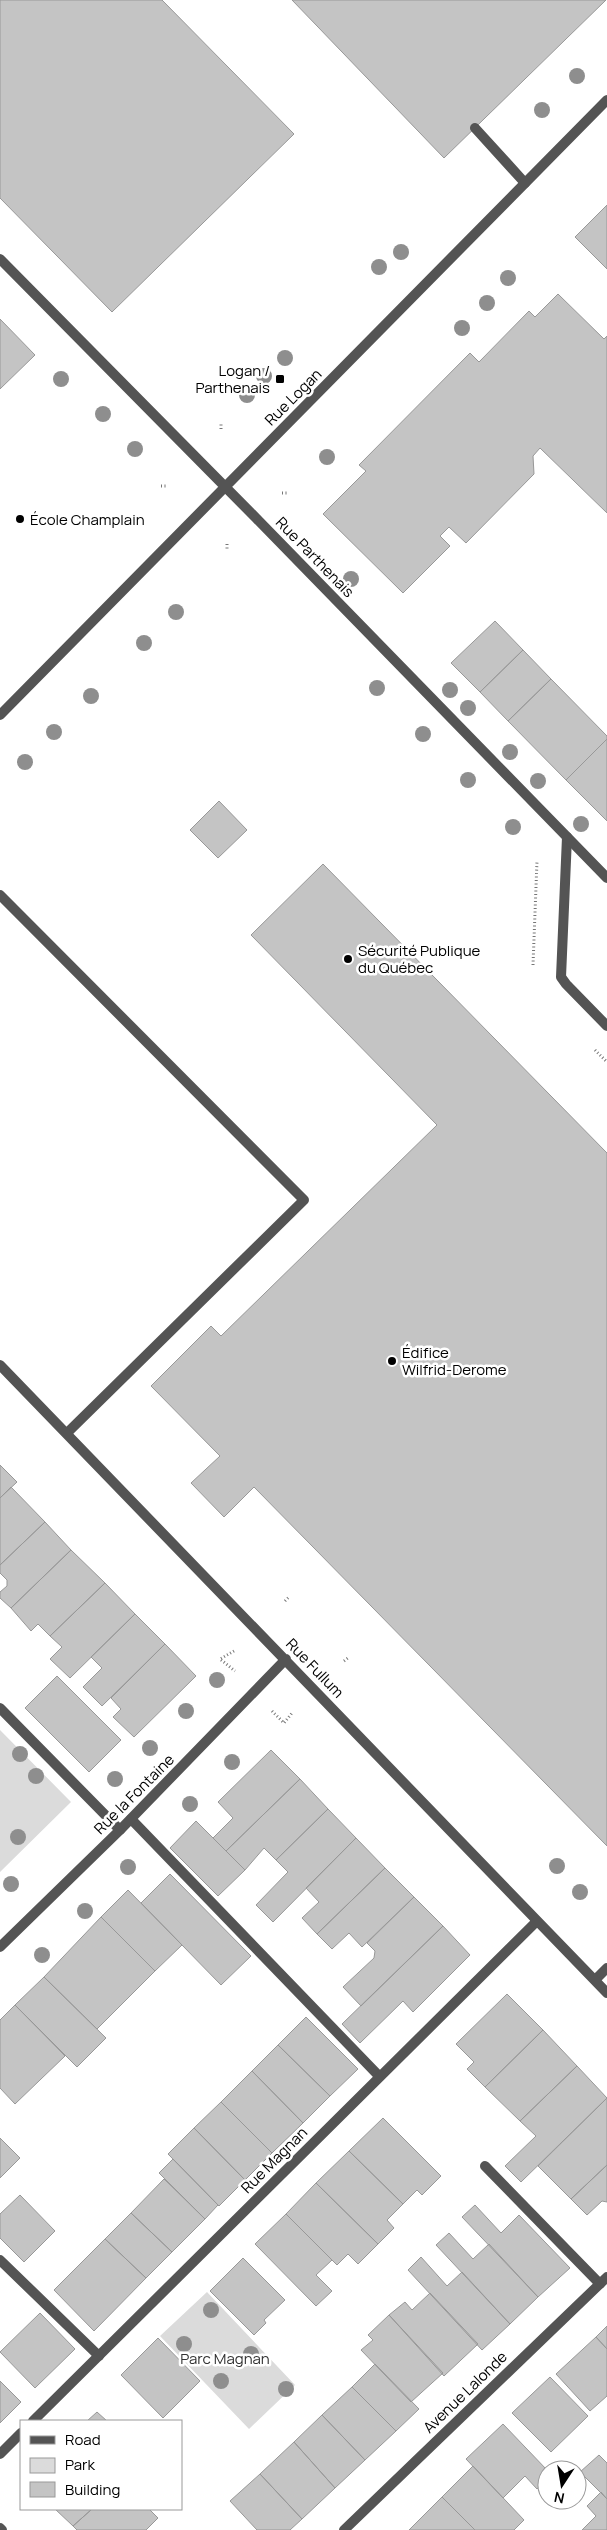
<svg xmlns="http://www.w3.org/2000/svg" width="607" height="2530" font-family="Manrope,sans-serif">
	<rect width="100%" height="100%" fill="#fff"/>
	<path fill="#dbdbdb" d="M0 1730 71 1802 0 1872Z
		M207 2292 295 2385 249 2429 160 2336Z"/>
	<path fill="#c4c4c4" stroke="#989898" d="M0 0H162L294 134 112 312 0 198Z
		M292 0H606L444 158Z
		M607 205V269L575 237Z
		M558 294 604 339 607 336V513L540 448 533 456 534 474 466 543 449 527 440 536 450 546 403 593 323 514 366 471 359 465 470 353 479 362 529 311 535 317Z
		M0 319 35 355 0 389Z
		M495 621 523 650 480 692 451 663Z
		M523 650 551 679 508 721 480 692Z
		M551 679 607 736V739L566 780 508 721Z
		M607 739V821L566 780Z
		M219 801 247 830 218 858 190 830Z
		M323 864 607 1153V1846L254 1487 224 1517 191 1483 220 1456 151 1386 211 1326 221 1336 437 1125 251 935Z
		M0 1465 17 1482 0 1498Z
		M11 1487 45 1522 0 1565V1498Z
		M45 1522 71 1550 11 1608 0 1598V1592L7 1586V1580L0 1573V1565Z
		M71 1550 105 1583 50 1636 38 1624 31 1631 11 1608Z
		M105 1583 135 1614 70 1678 50 1659 62 1647 50 1636Z
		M135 1614 165 1644 102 1706 83 1687 102 1668 91 1657Z
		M165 1644 196 1676 134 1737 113 1717 121 1709 111 1698Z
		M57 1676 121 1740 89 1772 25 1708Z
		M271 1750 300 1779 226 1851 213 1838 233 1818 218 1802Z
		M300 1779 328 1809 276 1860 264 1848 245 1870 226 1851Z
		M328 1809 356 1838 273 1922 256 1905 288 1872 276 1860Z
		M196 1821 245 1870 218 1896 170 1848Z
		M356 1838 385 1868 317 1934 302 1918 319 1902 306 1888Z
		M385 1868 414 1897 362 1947 349 1933 332 1949 317 1934Z
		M170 1874 251 1956 221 1985 141 1903Z
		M128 1890 182 1945 155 1971 101 1917Z
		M414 1897 443 1926 361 2006 343 1987 374 1958 375 1951 367 1943Z
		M101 1917 155 1971 97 2029 44 1977Z
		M443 1926 470 1955 413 2012 403 2001 360 2043 342 2024Z
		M44 1977 106 2038 77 2067 15 2005Z
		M507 1994 543 2030 485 2087 467 2069 474 2062 456 2044Z
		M15 2005 65 2056 15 2104 0 2088V2020Z
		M306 2017 358 2069 330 2096 278 2045Z
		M543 2030 577 2066 520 2121 485 2087Z
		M278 2045 330 2096 303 2123 252 2071Z
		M577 2066 607 2098 521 2182 505 2166 536 2136 520 2121Z
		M252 2071 303 2123 272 2153 221 2102Z
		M607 2098V2165L571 2199 538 2166Z
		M221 2102 272 2153 245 2180 194 2128Z
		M383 2118 441 2176 422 2195 417 2190 403 2204 349 2151Z
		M194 2128 245 2180 219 2206 168 2154Z
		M0 2138 20 2158 0 2178Z
		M349 2151 403 2204 387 2220 394 2228 378 2244 316 2183Z
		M173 2159 218 2205 205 2219 159 2173Z
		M607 2165V2202L602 2201 587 2215 571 2199Z
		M164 2179 205 2219 172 2252 131 2213Z
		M316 2183 378 2244 358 2264 348 2254 337 2265 286 2214Z
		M20 2195 55 2231 24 2262 0 2238V2214Z
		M475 2205 501 2233 519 2215 570 2268 538 2297 462 2217Z
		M131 2213 172 2252 146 2278 105 2239Z
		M286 2214 332 2260 316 2275 332 2291 316 2306 255 2244Z
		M449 2233 473 2259 489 2244 538 2297 510 2324 436 2245Z
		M105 2239 146 2278 94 2331 54 2290Z
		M421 2257 447 2286 462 2272 510 2324 482 2350 408 2270Z
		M243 2258 285 2300 264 2320 266 2323 254 2335 210 2291Z
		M430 2293 478 2344 444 2376 389 2315 405 2302 412 2310Z
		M40 2313 75 2349 35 2388 0 2352Z
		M389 2315 443 2373 411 2402 361 2350 373 2340 368 2335Z
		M607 2326V2349L596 2337Z
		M596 2337 607 2349V2396L590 2411 556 2374Z
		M158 2338 200 2381 163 2418 121 2375Z
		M375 2364 419 2409 396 2431 352 2387Z
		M550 2377 588 2416 551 2452 512 2413Z
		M0 2381 21 2402 0 2423Z
		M352 2387 396 2431 365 2460 322 2415Z
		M97 2412 107 2421H87Z
		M322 2415 365 2460 335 2488 294 2442Z
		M503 2424 547 2470V2479L537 2489 525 2476 503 2498 466 2459Z
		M294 2442 335 2488 302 2519 260 2474Z
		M599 2455 607 2463V2499L580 2472Z
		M473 2466 524 2520 514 2530H475L442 2497Z
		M260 2474 302 2519 290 2530H257L230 2501Z
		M601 2492 607 2499V2530H582L596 2516 587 2506Z
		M442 2497 475 2530H409Z
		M55 2509H92L73 2526Z
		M92 2509H149L158 2518 146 2530H77L73 2526Z"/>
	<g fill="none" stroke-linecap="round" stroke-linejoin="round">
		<path stroke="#767676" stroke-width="3" stroke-dasharray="1 2.5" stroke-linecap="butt" d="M221 429V423
			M161 486H167
			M282 493H288
			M227 544V550
			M533 965 537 861
			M595 1050 607 1062
			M285 1601 289 1597
			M234 1651 220 1659 235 1671
			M344 1661 348 1658
			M272 1711 284 1723 292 1713"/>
		<path stroke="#545454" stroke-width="10" d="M475 128 525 183
			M567 837 561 977 566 984 607 1026
			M0 895 304 1200 67 1433
			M0 1708 120 1830
			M131 1819 379 2076
			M595 1980 607 1968
			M485 2166 600 2284
			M0 2260 99 2356"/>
		<path stroke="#545454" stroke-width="10" d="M0 259 256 518 607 878
			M0 715 607 100
			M0 1365 607 1993
			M0 1947 120 1830 286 1659
			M33 2421 537 1921
			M0 2454 21 2433
			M0 2528 2 2530
			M344 2530 607 2277"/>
	</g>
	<g fill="#8e8e8e">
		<circle cx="577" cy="76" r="8"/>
		<circle cx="542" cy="110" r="8"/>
		<circle cx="401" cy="252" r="8"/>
		<circle cx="379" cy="267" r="8"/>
		<circle cx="508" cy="278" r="8"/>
		<circle cx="487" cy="303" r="8"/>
		<circle cx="462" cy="328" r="8"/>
		<circle cx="285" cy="358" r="8"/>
		<circle cx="264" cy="376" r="8"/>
		<circle cx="61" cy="379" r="8"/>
		<circle cx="247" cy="395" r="8"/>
		<circle cx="103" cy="414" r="8"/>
		<circle cx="135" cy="449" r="8"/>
		<circle cx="327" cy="457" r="8"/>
		<circle cx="351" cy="579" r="8"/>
		<circle cx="176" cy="612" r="8"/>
		<circle cx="144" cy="643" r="8"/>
		<circle cx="377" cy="688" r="8"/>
		<circle cx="450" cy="690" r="8"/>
		<circle cx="91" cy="696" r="8"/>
		<circle cx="468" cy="708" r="8"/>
		<circle cx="54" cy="732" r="8"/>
		<circle cx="423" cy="734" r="8"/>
		<circle cx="510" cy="752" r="8"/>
		<circle cx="25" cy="762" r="8"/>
		<circle cx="468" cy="780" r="8"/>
		<circle cx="538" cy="781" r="8"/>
		<circle cx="581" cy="824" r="8"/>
		<circle cx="513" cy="827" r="8"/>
		<circle cx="217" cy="1680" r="8"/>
		<circle cx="186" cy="1711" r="8"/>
		<circle cx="150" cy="1748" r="8"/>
		<circle cx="20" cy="1754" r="8"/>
		<circle cx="232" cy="1762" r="8"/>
		<circle cx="36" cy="1776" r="8"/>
		<circle cx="115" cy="1779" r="8"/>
		<circle cx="190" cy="1804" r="8"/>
		<circle cx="18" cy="1837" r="8"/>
		<circle cx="557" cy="1866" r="8"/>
		<circle cx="128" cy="1867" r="8"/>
		<circle cx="11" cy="1884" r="8"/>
		<circle cx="580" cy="1892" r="8"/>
		<circle cx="85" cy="1911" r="8"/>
		<circle cx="42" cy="1955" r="8"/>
		<circle cx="211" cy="2310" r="8"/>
		<circle cx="184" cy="2344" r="8"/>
		<circle cx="251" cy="2354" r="8"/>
		<circle cx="221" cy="2381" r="8"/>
		<circle cx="286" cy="2389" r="8"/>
	</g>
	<g fill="#000" stroke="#fff" stroke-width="2">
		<rect x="275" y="374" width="10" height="10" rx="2.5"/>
		<circle cx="20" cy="519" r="5"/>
		<circle cx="348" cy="959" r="5"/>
		<circle cx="392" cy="1361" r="5"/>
	</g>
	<g text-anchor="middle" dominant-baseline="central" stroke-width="5" stroke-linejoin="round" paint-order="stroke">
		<g font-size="15" fill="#000" stroke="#fff" text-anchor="start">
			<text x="270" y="370" text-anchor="end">Logan /<tspan x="270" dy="17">Parthenais</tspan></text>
			<text x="30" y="519">École Champlain</text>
			<text x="358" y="950">Sécurité Publique<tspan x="358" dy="17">du Québec</tspan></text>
			<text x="402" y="1352">Édifice<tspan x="402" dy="17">Wilfrid-Derome</tspan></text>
		</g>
		<g font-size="15" fill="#000" stroke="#fff">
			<text transform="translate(293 397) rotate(-45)">Rue Logan</text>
			<text transform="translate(315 557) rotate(46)">Rue Parthenais</text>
			<text transform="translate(315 1668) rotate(46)">Rue Fullum</text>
			<text transform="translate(134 1794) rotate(-45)">Rue la Fontaine</text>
			<text transform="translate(274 2160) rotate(-45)">Rue Magnan</text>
			<text transform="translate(465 2392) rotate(-44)">Avenue Lalonde</text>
		</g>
		<g font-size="15" fill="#323232" stroke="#fff">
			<text x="225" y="2358">Parc Magnan</text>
		</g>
	</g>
	<rect x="20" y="2420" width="162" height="90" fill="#ffffff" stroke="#999999"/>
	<rect x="30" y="2436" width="25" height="8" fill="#545454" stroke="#999999"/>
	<text x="65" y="2445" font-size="15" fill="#000000">Road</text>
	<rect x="30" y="2458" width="25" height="15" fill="#dbdbdb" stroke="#999999"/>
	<text x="65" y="2470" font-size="15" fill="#000000">Park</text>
	<rect x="30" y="2482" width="25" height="15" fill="#c4c4c4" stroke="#999999"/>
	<text x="65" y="2495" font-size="15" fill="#000000">Building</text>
	<g transform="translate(562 2485) rotate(192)"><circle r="24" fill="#ffffff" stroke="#999999"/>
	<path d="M0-4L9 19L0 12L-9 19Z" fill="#000000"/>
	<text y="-8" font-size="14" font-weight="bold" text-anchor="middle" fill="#000000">N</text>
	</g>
</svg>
